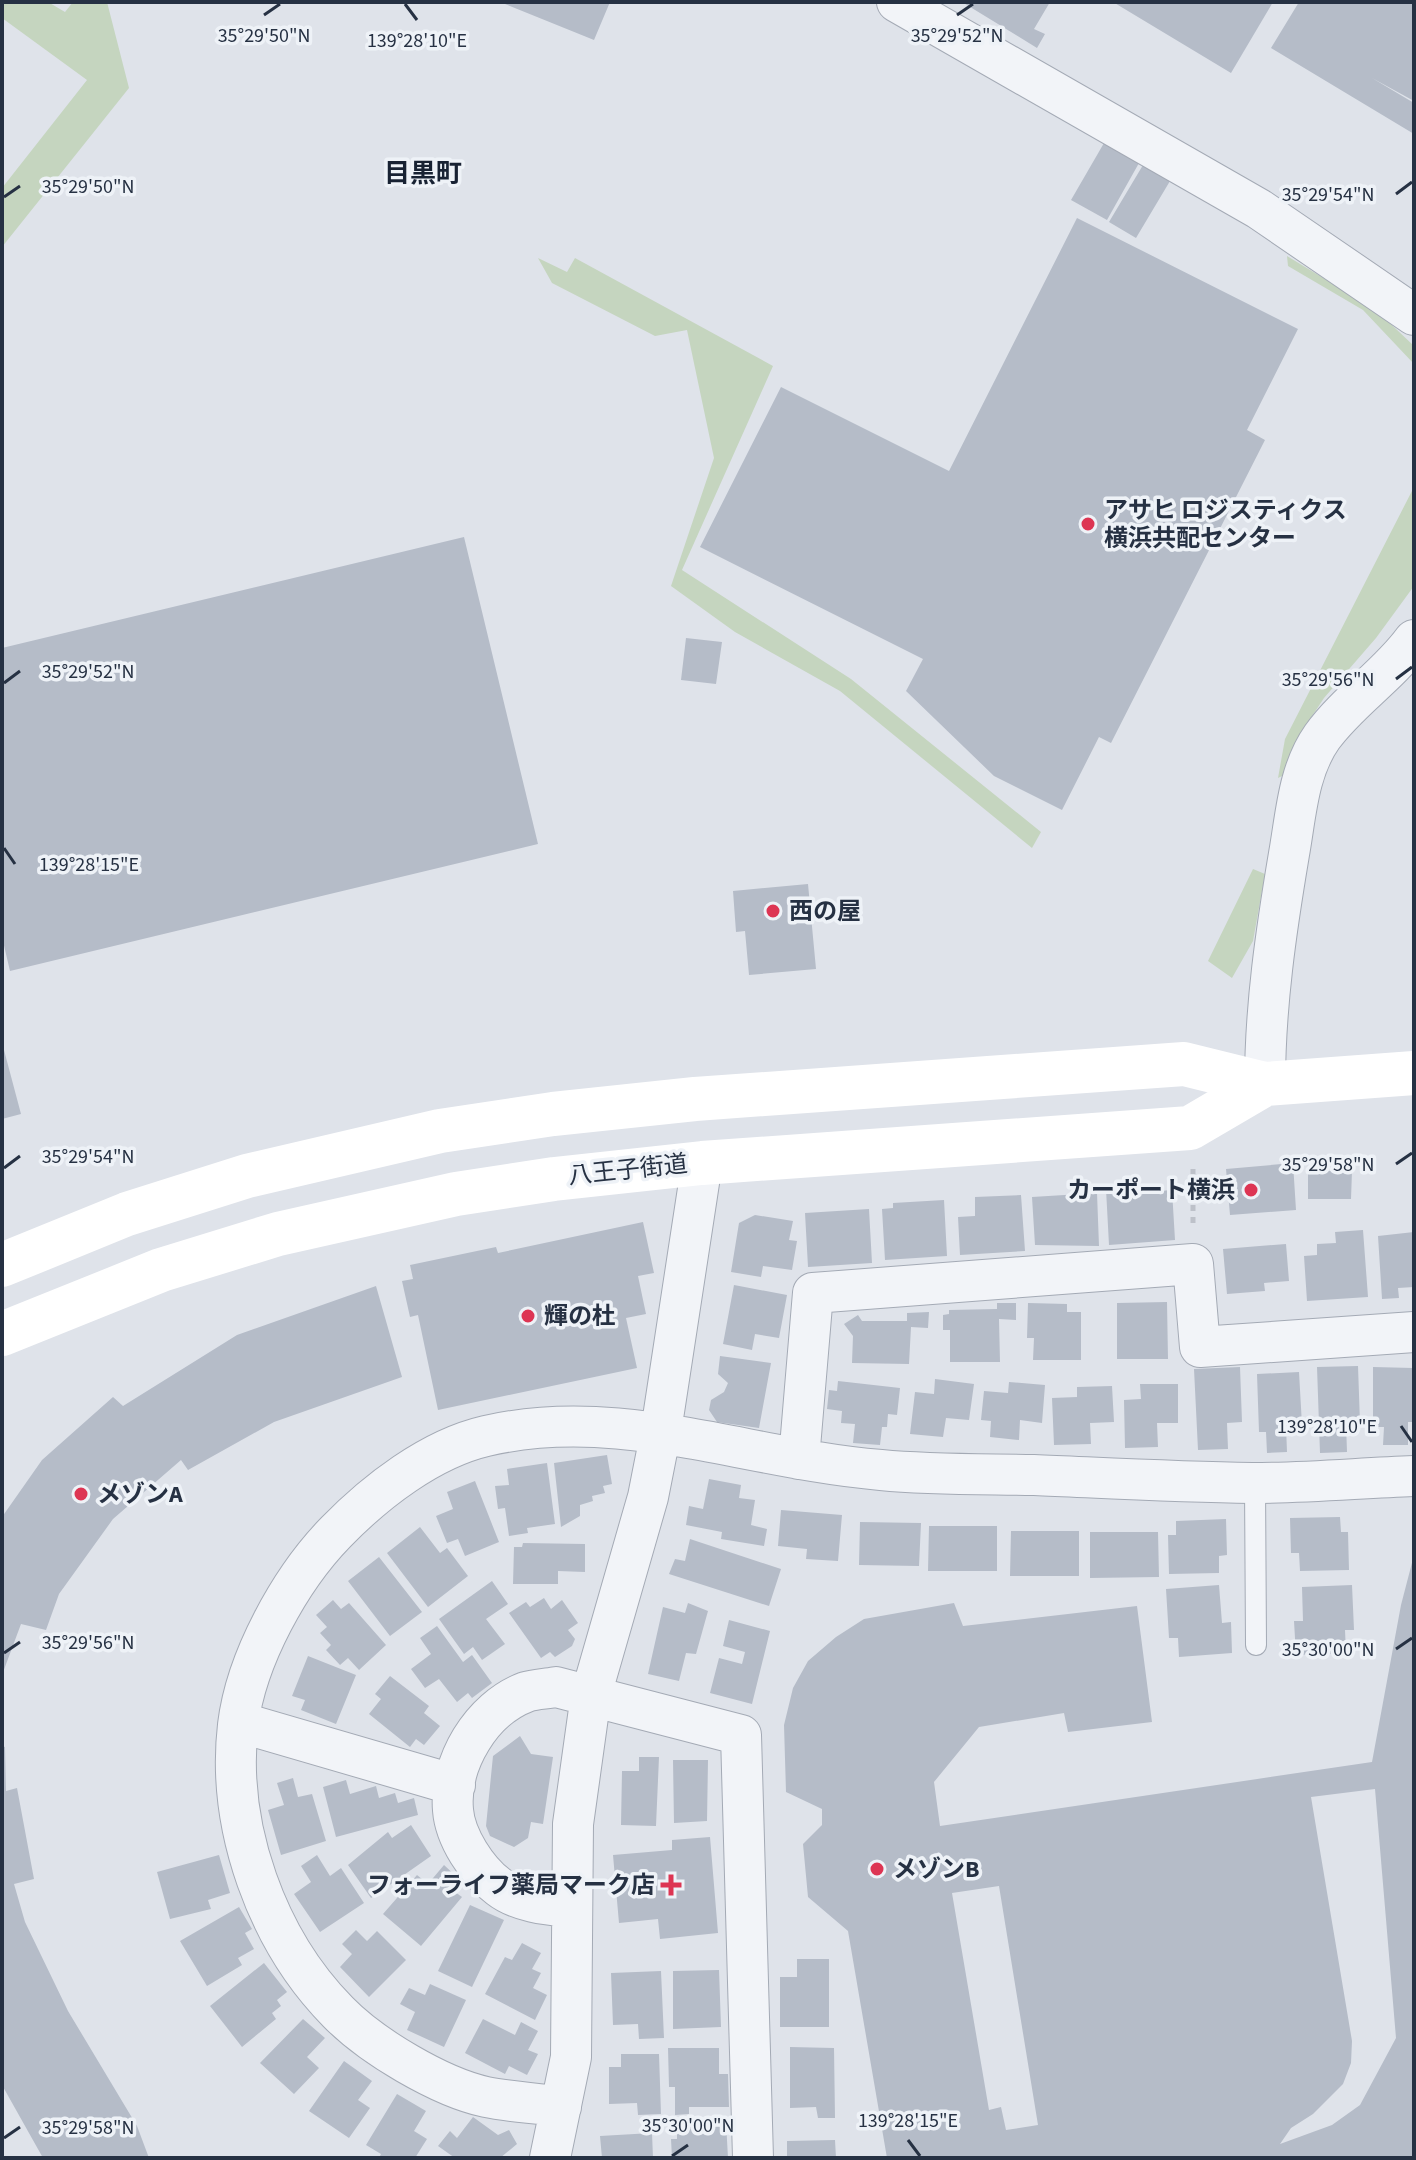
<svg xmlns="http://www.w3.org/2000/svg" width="1416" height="2160" font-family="'Source Sans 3','Noto Sans JP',sans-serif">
	<rect width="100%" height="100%" fill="#dfe3ea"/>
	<path fill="#c5d5bf" d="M2 2H48L65 12 73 2H107L129 88 2 247V188L87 80 2 18Z
		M1287 256 1376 310 1414 346V364L1363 310 1288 266Z
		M538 258 567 272 575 258 773 366 682 570 851 679 1041 832 1032 848 840 691 735 632 671 586 714 458 687 330 655 336 552 283Z
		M1414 487V586L1376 638 1324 698 1301 733 1284 775 1278 778 1285 739Z
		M1253 869 1265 874 1253 941 1232 978 1208 961Z"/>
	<path fill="#b5bcc8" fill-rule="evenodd" d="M500 2H610L594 40Z
		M962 2H1050L1034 29 1045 34 1037 48Z
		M1113 2H1273L1231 73Z
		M1299 2H1414V101L1372 78 1414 103V134L1271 48Z
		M1104 143 1139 163 1107 220 1071 200Z
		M1143 165 1170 181 1136 238 1109 222Z
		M1077 218 1298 329 1247 430 1265 440 1111 743 1099 737 1062 810 994 776 906 691 923 659 700 547 781 387 949 471Z
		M464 537 538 844 10 971 2 937V648Z
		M686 638 722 642 716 684 681 680Z
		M808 884 816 969 749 975 745 931 736 932 733 891Z
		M4 1050 21 1114 2 1119V1051Z
		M1293 1163 1296 1210 1230 1215 1226 1169Z
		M1308 1171H1352L1351 1199H1308Z
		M1159 1185V1191L1172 1190 1175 1240 1109 1245 1106 1189Z
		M1097 1193 1099 1246 1035 1245 1032 1197Z
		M1021 1195 1025 1251 960 1255 958 1217 975 1216V1197Z
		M944 1200 947 1256 885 1260 882 1209 893 1208V1203Z
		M869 1209 872 1263 808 1267 805 1213Z
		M755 1215 793 1221 789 1240 797 1241 792 1270 763 1266 761 1277 731 1272 739 1223Z
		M643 1222 654 1273 638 1276 646 1314 626 1318 637 1368 438 1410 418 1315 410 1317 402 1281 413 1279 410 1265 496 1247 498 1253Z
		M1363 1230 1368 1297 1307 1301 1304 1256 1317 1255V1244L1336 1243 1335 1232Z
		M1414 1232V1287L1398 1288 1399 1298 1382 1299 1378 1236Z
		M1286 1244 1289 1281 1264 1283 1265 1291 1227 1294 1223 1249Z
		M734 1285 787 1295 779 1338 755 1334 752 1350 723 1344Z
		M376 1286 402 1377 274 1422 188 1470 181 1460 113 1519 59 1594 46 1630 21 1624 2 1675V1517L42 1460 113 1397 123 1406 237 1335Z
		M1167 1302 1168 1359H1117V1303Z
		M997 1303H1016V1320L999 1319 1000 1362H950V1330H943V1315L949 1314V1310L997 1309Z
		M1028 1303 1067 1304V1312H1081V1360H1033L1034 1338H1027Z
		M929 1312 928 1328 911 1327 909 1364 852 1363 853 1336 844 1324 858 1315 862 1321H907V1313Z
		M720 1356 771 1363 759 1428 717 1422 709 1410 711 1400 724 1392 728 1383 718 1374Z
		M1358 1366 1360 1423H1346L1347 1452 1320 1453 1317 1367Z
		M1240 1367 1242 1422 1227 1423 1228 1449 1198 1450 1194 1369Z
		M1373 1367 1413 1368 1414 1422H1408V1445H1383L1384 1427H1373Z
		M1299 1372 1302 1425 1286 1426 1287 1452 1267 1453 1266 1432H1259L1257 1374Z
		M935 1379 974 1384 969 1420 946 1418 943 1437 910 1434 915 1392 934 1394Z
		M838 1381 900 1388 897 1415 888 1414 887 1427H882L880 1445 853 1443 855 1424 841 1423 842 1411 827 1409 829 1390 837 1391Z
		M1009 1382 1045 1385 1042 1423 1020 1420 1019 1440 990 1437 991 1421 981 1420 984 1391 1008 1393Z
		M1140 1384H1178V1423H1157L1158 1447 1125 1448 1124 1400 1141 1399Z
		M1112 1386 1114 1422 1090 1423 1091 1444 1054 1445 1052 1398 1077 1397V1387Z
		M607 1455 612 1484 603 1486 605 1493 592 1496 593 1501 580 1505V1516L561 1527 554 1463Z
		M547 1463 555 1524 527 1528 528 1533 509 1536 505 1508 498 1509 495 1486 509 1485 507 1469Z
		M709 1479 741 1485 739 1498 755 1500 751 1525 767 1529 764 1546 721 1539 722 1532 686 1525 689 1506 703 1509Z
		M475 1481 499 1542 465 1556 458 1539 447 1543 436 1516 453 1509 447 1492Z
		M781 1510 842 1515 838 1561 806 1559 807 1549 778 1546Z
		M1340 1517 1341 1532H1348L1349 1570 1300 1571 1299 1553H1291L1290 1518Z
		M1226 1519 1227 1555 1219 1556V1573L1169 1574 1168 1535H1176V1521Z
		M860 1522 921 1523 919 1566 859 1565Z
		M929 1526H997V1571H928Z
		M420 1527 440 1553 447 1548 468 1576 428 1607 387 1553Z
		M1011 1531H1079V1576H1010Z
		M1090 1532H1158L1159 1577 1090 1578Z
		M690 1539 781 1569 769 1606 669 1574 675 1559 685 1561Z
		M523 1543 585 1544V1572L558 1571V1584H513L514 1547H522Z
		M1414 1555V2158H887L848 1931 808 1897 803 1844 822 1825V1809L786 1792 784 1725 793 1688 808 1661 836 1637 864 1619 954 1603 963 1626 1137 1606 1152 1722 1068 1732 1064 1713 979 1727 934 1782 940 1826 1372 1762 1401 1605ZM1375 1789 1396 2038 1360 2105 1332 2125 1280 2144 1291 2128 1313 2114 1343 2084 1351 2063 1352 2041 1311 1797ZM999 1886 1038 2125 1006 2130 1001 2107 989 2110 952 1893Z
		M379 1557 422 1612 390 1636 348 1581Z
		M492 1581 508 1604 486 1619 505 1644 482 1660 473 1647 464 1654 439 1619Z
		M1219 1585 1222 1623 1231 1622 1232 1653 1179 1657 1178 1638H1169L1166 1589Z
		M1352 1585 1354 1630H1345L1346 1653 1296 1655 1294 1621H1303L1302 1587Z
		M544 1598 551 1609 562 1600 578 1623 568 1630 575 1639 572 1646 555 1657 550 1652 541 1658 509 1613 526 1602 530 1607Z
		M333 1600 341 1609 349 1603 386 1645 359 1670 348 1658 340 1665 326 1650 331 1645 320 1633 327 1627 316 1615Z
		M688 1603 708 1611 696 1654 686 1653 679 1681 648 1674 663 1607 685 1613Z
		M729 1620 770 1631 752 1704 710 1693 719 1658 742 1664 745 1652 723 1646Z
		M437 1626 463 1662 472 1655 492 1683 472 1698 468 1693 457 1702 439 1679 425 1688 411 1669 431 1654 420 1638Z
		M308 1656 356 1675 336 1724 301 1710 305 1700 292 1696Z
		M390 1676 429 1706 424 1713 440 1726 424 1745 416 1739 410 1747 369 1714 381 1699 375 1694Z
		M520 1736 531 1754 553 1757 543 1824 531 1822 528 1838 514 1847 490 1836 486 1826 493 1756Z
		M2 1746 5 1747 6 1791 17 1788 34 1879 14 1884 25 1922 68 2011 137 2126 149 2158H43L2 2085Z
		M639 1757H659L656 1826 621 1825 622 1771H639Z
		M673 1760H708L707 1821 674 1823Z
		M293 1778 298 1797 312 1794 326 1841 281 1855 268 1810 284 1805 277 1783Z
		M346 1780 350 1794 376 1786 379 1798 395 1793 398 1803 414 1798 418 1815 336 1837 323 1787Z
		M411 1825 431 1856 371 1898 348 1865 388 1832 392 1838Z
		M710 1837 718 1933 660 1939 658 1919 619 1923 613 1855 672 1850V1840Z
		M219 1855 230 1893 208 1900 211 1909 170 1919 157 1872Z
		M317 1855 330 1876 341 1868 364 1903 320 1932 294 1894 311 1882 301 1866Z
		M444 1865 459 1879 451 1889 462 1897 421 1946 383 1914 417 1875 428 1884Z
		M470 1905 504 1920 472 1987 438 1971Z
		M239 1907 252 1929 245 1933 254 1949 238 1958 242 1965 207 1986 180 1941Z
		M356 1930 367 1941 377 1931 406 1960 369 1997 340 1967 352 1954 342 1944Z
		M522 1943 541 1953 532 1969 541 1973 533 1988 547 1995 535 2020 485 1994 505 1957 512 1960Z
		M797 1959H829V2027H780V1977H797Z
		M264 1963 287 1992 277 2000 281 2006 272 2013 276 2019 242 2047 210 2006Z
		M719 1970 721 2027 673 2029V1971Z
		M661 1971 664 2038 639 2039 638 2024 613 2025 611 1973Z
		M430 1984 466 2000 444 2047 407 2030 415 2012 400 2004 409 1988 425 1995Z
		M303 2019 325 2038 307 2057 319 2068 294 2094 260 2063Z
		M483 2019 515 2035 521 2022 538 2031 528 2050 538 2054 527 2075 509 2066 505 2074 465 2053Z
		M790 2047 834 2048 835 2118H818L816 2107 790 2108Z
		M668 2048H719V2074H728L729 2107H689V2114L675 2115V2087H669Z
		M621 2054H659L661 2114 638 2115 637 2103 609 2104V2067H621Z
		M344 2061 372 2081 358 2100 370 2108 349 2138 309 2111Z
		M397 2094 426 2111 414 2131 427 2139 415 2158H379L381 2154 366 2145Z
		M473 2117 498 2135 509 2130 517 2144 500 2158H455L438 2146 450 2131 457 2138Z
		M726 2122 728 2158H672L671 2139H677V2124Z
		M652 2133 653 2158H602L600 2136Z
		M835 2140 836 2158H787V2141Z"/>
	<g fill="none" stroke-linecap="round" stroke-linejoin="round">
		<defs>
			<path id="lane" d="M1255 1483 1256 1645"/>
			<path id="street" d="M897 2 1259 209 1414 315
				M1265 1084C1265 1006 1276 931 1289 854 1296 815 1298 771 1322 737 1348 701 1388 676 1414 640
				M799 1459 813 1293 1193 1264 1200 1347 1414 1332
				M239 1722 455 1785
				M569 1907C546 1905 518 1902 499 1887 477 1871 455 1837 453 1810 449 1763 481 1709 526 1692 535 1689 546 1689 556 1687L741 1735 753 2158
				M561 2107C537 2103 510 2102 486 2097 440 2087 371 2046 338 2012 267 1940 226 1827 238 1725 246 1659 290 1579 336 1532 375 1492 430 1449 486 1436 620 1405 748 1459 881 1470 932 1475 983 1474 1034 1475 1106 1478 1179 1482 1252 1483 1306 1483 1360 1478 1414 1476
				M550 2158 571 2057 573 1824 591 1695 648 1497 661 1431 702 1163"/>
		</defs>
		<use href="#lane" stroke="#a4aab5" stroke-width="22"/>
		<use href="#street" stroke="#a4aab5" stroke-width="42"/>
		<path stroke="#bdc1c9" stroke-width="5" stroke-dasharray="6 6" stroke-linecap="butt" d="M1193 1169V1223"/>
		<use href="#lane" stroke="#f2f4f8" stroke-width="20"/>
		<use href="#street" stroke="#f2f4f8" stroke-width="40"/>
		<path stroke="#fff" stroke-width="44" d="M2 1265 127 1214 247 1176 440 1131 553 1114 695 1099 1184 1064 1265 1084 1414 1073
			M2 1334 161 1270 278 1234 456 1194 554 1179 702 1163 1190 1128 1265 1084"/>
	</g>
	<path fill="none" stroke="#263143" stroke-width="3" d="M405 4 417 20M264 15 280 4M957 15 973 4M1396 194 1412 182M4 197 20 186M1396 679 1412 667M4 683 20 671M4 848 15 864M1396 1164 1412 1153M4 1168 20 1156M1401 1426 1412 1442M1396 1649 1412 1638M4 1653 20 1642M4 2138 20 2127M908 2140 920 2156M672 2156 688 2145"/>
	<g fill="#dd3553" stroke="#eef2f7" stroke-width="3">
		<circle cx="1088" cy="524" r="8"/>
		<circle cx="773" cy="911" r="8"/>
		<circle cx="1251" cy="1190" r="8"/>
		<circle cx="528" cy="1316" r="8"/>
		<circle cx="81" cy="1494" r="8"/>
		<circle cx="877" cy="1869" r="8"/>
		<path d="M667 1873h8v8h8v8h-8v8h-8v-8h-8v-8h8z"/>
	</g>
	<g text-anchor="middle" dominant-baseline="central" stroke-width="7" stroke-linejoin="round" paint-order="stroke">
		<g font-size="24" font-weight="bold" fill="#263143" stroke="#eef2f7" text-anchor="start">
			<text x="1104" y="510">アサヒ ロジスティクス<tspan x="1104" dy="28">横浜共配センター</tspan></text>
			<text x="789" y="911">西の屋</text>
			<text x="1235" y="1190" text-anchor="end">カーポート横浜</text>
			<text x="544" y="1316">輝の杜</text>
			<text x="97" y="1494">メゾンA</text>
			<text x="893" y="1869">メゾンB</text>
			<text x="655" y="1885" text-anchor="end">フォーライフ薬局マーク店</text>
		</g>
		<g font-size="24" fill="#263143" stroke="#eef2f7">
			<text transform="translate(628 1170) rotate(-6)">八王子街道</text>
		</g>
		<g font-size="26" font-weight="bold" fill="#182233" stroke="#eef2f7">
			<text x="423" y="173">目黒町</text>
		</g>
	</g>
	<g font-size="20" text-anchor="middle" fill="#263143" stroke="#eef2f7" stroke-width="7" stroke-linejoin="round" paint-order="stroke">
		<text x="264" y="42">35°29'50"N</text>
		<text x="957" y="42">35°29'52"N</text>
		<text x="417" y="47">139°28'10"E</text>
		<text x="88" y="193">35°29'50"N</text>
		<text x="1328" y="201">35°29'54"N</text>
		<text x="88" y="678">35°29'52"N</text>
		<text x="1328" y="686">35°29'56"N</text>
		<text x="89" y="871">139°28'15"E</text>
		<text x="88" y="1163">35°29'54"N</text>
		<text x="1328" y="1171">35°29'58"N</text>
		<text x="1327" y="1433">139°28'10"E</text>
		<text x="88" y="1649">35°29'56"N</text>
		<text x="1328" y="1656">35°30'00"N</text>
		<text x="908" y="2127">139°28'15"E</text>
		<text x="688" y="2132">35°30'00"N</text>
		<text x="88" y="2134">35°29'58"N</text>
	</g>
	<rect width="1416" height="2160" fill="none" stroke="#263143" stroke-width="8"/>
</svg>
